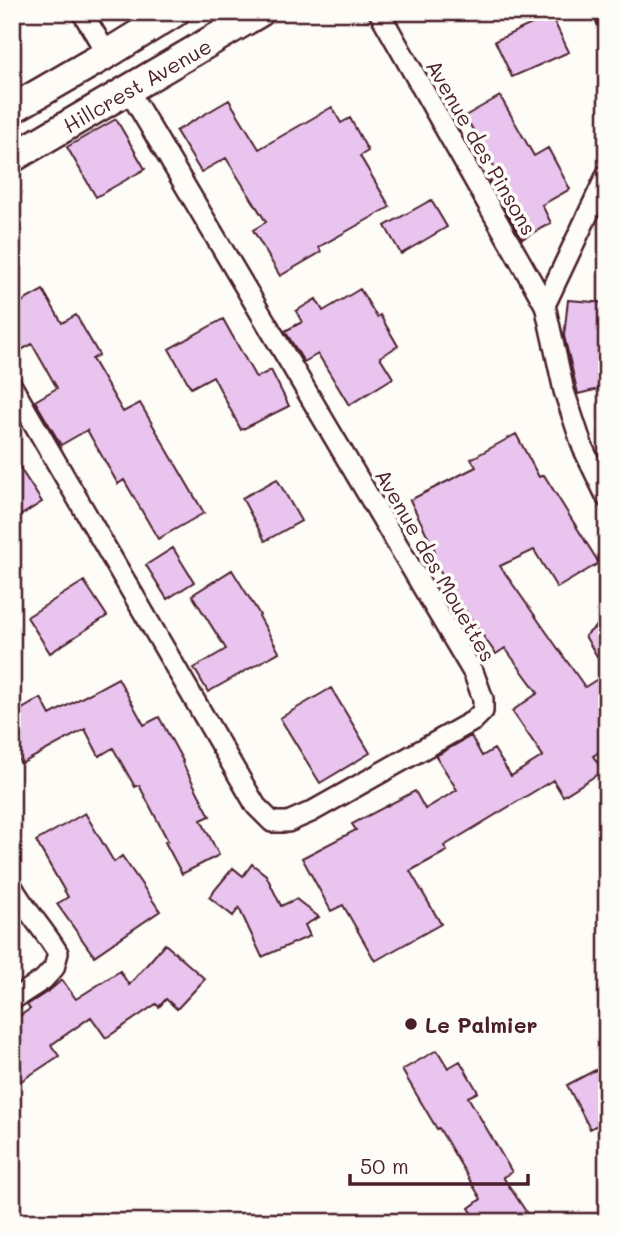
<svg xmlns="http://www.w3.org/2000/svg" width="619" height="1234" font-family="Mali,sans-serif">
	<rect width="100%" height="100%" fill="#fdfcf7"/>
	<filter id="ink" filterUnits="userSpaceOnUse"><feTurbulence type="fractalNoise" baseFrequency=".0143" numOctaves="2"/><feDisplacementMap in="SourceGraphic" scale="14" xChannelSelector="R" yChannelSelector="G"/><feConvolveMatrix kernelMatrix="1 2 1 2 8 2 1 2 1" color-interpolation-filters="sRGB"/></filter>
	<g filter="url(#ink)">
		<path fill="#e9c4ee" stroke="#4a1f2b" stroke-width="2" d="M551 15 569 52 512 77 495 41Z
			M500 96 534 156 548 148 570 189 542 205 551 223 522 239 489 181 499 175 465 116Z
			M229 100 259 149 332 107 341 123 350 118 368 151 360 156 390 207 319 247 321 252 280 276 253 230 266 222 226 158 201 172 176 131Z
			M116 119 145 169 96 197 67 147Z
			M431 200 447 227 401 254 385 226Z
			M360 289 377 317 380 315 398 346 380 357 393 378 349 405 318 354 304 362 285 331 302 322 296 311 316 299 323 311Z
			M43 290 62 323 76 315 99 355 92 359 123 412 140 403 204 513 158 539 124 480 118 484 87 430 61 445 35 401 57 388 32 344 12 355V307Z
			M568 300 607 303V387L578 394 564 336Z
			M223 319 256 378 271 370 289 406 241 430 213 376 191 388 169 349Z
			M516 434 539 477 544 475 599 563 557 588 534 550 500 566 585 687 607 673V747L593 756 603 771 563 796 553 780 444 846 447 851 410 871 441 924 375 961 343 905 331 911 302 858 356 830 352 824 415 791 425 809 457 790 436 756 471 736 482 756 494 749 511 776 543 756 512 711 538 693 505 648 496 654 446 584 431 553 435 551 410 500 476 467 471 459Z
			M12 456 42 502 12 521Z
			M277 479 301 521 265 541 242 498Z
			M173 548 194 582 167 599 146 565Z
			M232 570 260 615 259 616 279 652 208 692 194 668 226 649 192 595Z
			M84 581 107 616 50 653 27 617Z
			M607 617V673L585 636Z
			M118 678 144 725 159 717 183 761 182 762 210 816 201 820 219 855 182 874 165 842 168 841 139 785 135 787 113 748 99 756 85 729 21 764 12 748V715L41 698 50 715Z
			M331 688 370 753 320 783 280 718Z
			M85 813 114 862 122 856 160 911 94 956 57 904 68 897 36 841Z
			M252 864 266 875 281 906 296 899 319 917 305 925 310 936 262 957 239 908 233 916 209 897 233 868 243 876Z
			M165 944 205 979 177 1009 166 999 159 1007 156 1004 106 1038 91 1017 51 1045 59 1056 12 1087V1021L30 1009 27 1005 50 990 62 980 76 999 120 971 129 985Z
			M437 1050 448 1068 460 1061 478 1092 468 1097 512 1172 503 1177 533 1222H478L469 1208 481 1199 439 1128 437 1129 402 1070Z
			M601 1067 607 1077V1120L590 1129 567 1085Z"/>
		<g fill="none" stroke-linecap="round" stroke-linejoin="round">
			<defs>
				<path id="minor" d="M82 12 107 54
					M379 12 545 305 564 391 583 448 607 498
					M605 12 607 19
					M545 305 607 174
					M12 386 256 806 272 822H288L311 812 473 721 483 711V699L474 674 129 91
					M12 886C25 910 44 929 58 953L54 968 43 980 12 1000"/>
				<path id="secondary" d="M12 109 107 54 175 12
					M12 158 260 12"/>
			</defs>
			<use href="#minor" stroke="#4a1f2b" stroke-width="24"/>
			<use href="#secondary" stroke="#4a1f2b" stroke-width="33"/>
			<use href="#minor" stroke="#fdfcf7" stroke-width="19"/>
			<use href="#secondary" stroke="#fdfcf7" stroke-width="28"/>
		</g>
	</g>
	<circle fill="#4a1f2b" stroke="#fdfcf7" stroke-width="2.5" cx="411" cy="1024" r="7"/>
	<g text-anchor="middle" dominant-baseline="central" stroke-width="7" stroke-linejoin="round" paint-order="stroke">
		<g font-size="21" fill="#4a1f2b" stroke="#fdfcf7">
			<text transform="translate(137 85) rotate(-30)">Hillcrest Avenue</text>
			<text transform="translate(482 147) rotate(60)">Avenue des Pinsons</text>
			<text transform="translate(436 565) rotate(60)">Avenue des Mouettes</text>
		</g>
		<g font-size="21" font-weight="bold" fill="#4a1f2b" stroke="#fdfcf7" text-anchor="start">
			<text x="425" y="1024">Le Palmier</text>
		</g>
	</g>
	<rect width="619" height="1234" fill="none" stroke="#fdfcf7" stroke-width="42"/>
	<rect x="21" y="21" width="577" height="1192" fill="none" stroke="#4a1f2b" stroke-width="2.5" filter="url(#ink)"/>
	<path d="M350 1174v10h178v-10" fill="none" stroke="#4a1f2b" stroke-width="3.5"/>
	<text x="360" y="1174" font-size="21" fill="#4a1f2b" stroke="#fdfcf7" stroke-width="5" paint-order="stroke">50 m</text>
</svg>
